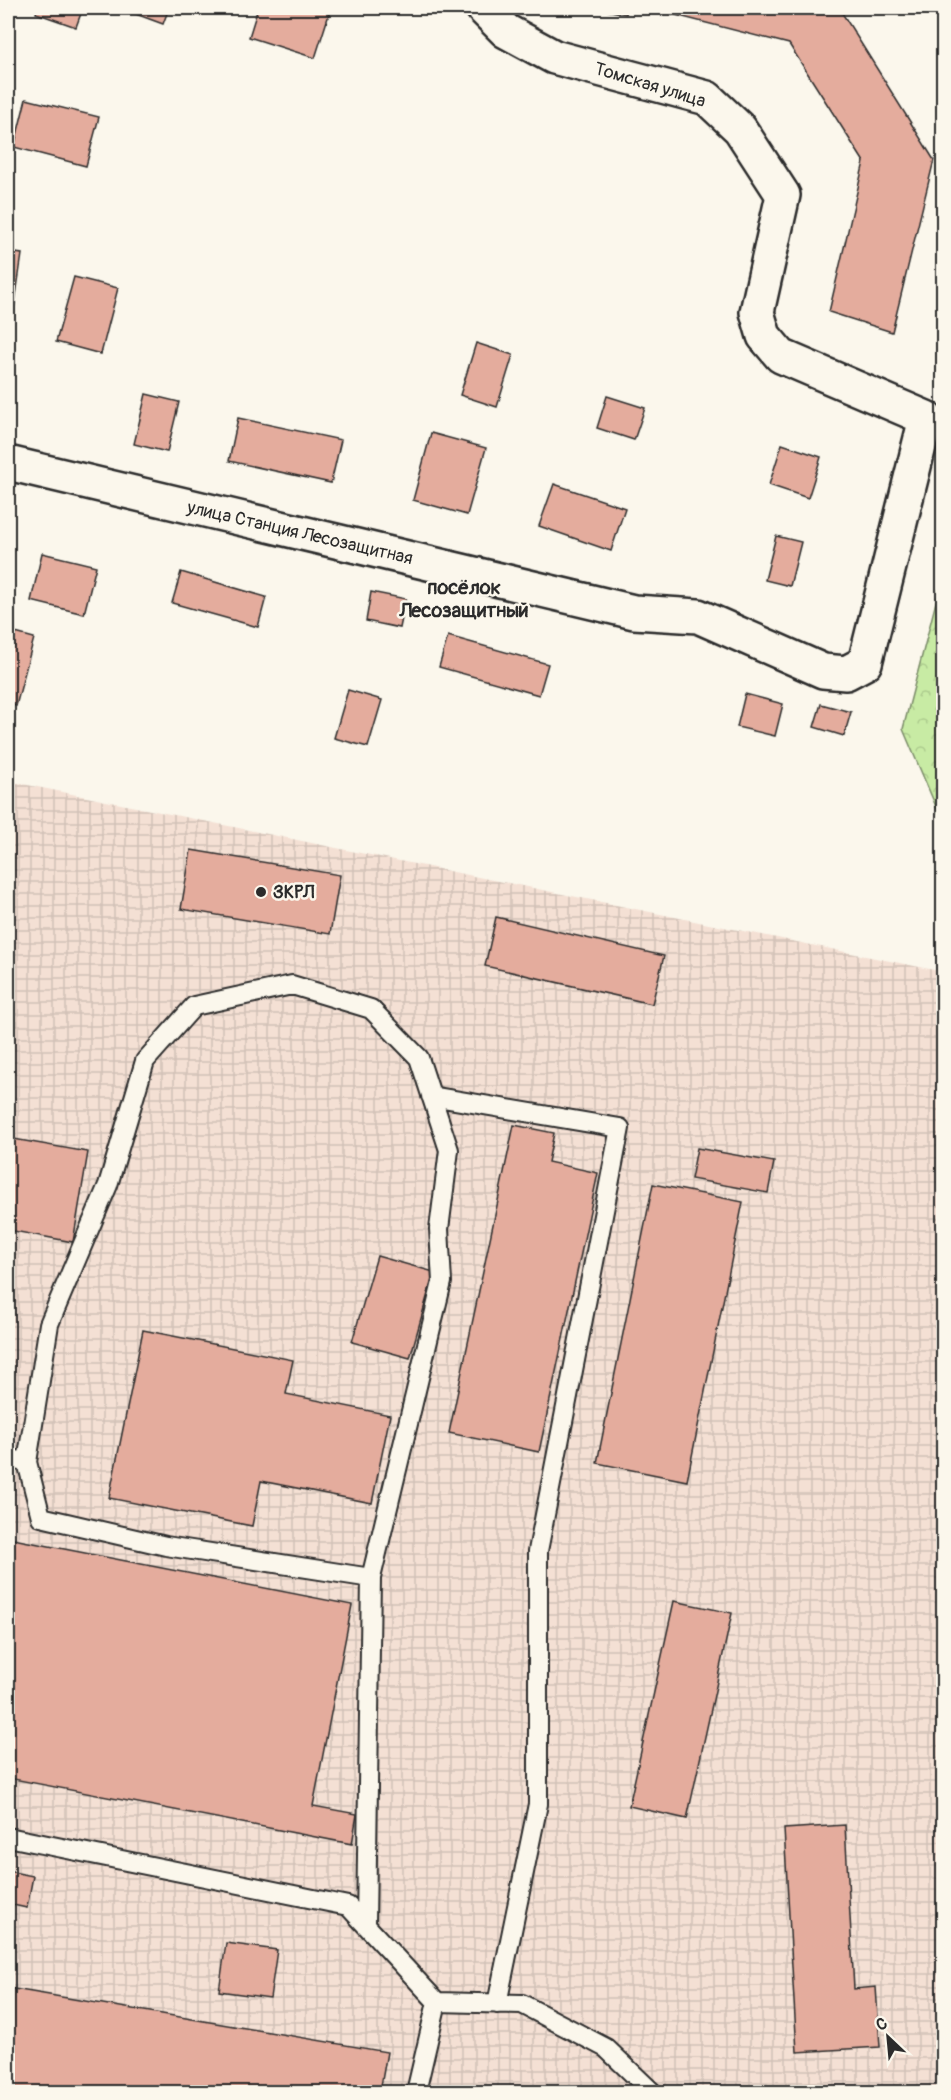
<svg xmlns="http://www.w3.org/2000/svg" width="951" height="2100" font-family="Pangolin,sans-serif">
	<defs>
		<pattern id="industrial-grid" width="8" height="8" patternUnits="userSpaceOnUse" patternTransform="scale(1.5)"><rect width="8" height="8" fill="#f4e0d4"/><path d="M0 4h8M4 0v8" fill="none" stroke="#d1c0b6"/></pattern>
		<pattern id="forest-crowns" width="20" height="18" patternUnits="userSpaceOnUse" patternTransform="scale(1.5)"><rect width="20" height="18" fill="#c8eba4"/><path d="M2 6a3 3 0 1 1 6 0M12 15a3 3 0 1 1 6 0" fill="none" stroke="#acca8d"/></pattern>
	</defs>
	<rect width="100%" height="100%" fill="#fbf7ec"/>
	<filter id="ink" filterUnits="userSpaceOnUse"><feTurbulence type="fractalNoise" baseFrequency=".0167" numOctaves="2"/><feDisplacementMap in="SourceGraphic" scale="12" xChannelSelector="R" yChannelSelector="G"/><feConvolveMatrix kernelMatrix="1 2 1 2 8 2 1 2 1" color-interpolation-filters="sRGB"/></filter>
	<g filter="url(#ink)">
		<path fill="url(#industrial-grid)" d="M8 781 939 971 944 1109 943 2092H8Z"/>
		<path fill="url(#forest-crowns)" stroke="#7a8b68" stroke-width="1.5" d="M943 575V823L903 729Z
			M943 950V1109L939 971Z"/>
		<path fill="#e4ac9d" stroke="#2b2b2b" stroke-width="1.5" d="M38 8H83L76 27 36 13Z
			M126 8H169L163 24 125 10Z
			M258 8H331L315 58 249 37Z
			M595 8H628L626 14Z
			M648 8H839L934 160 892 332 829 312 864 162 789 44Z
			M26 99 99 117 86 166 14 147Z
			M8 252 22 254 11 330H8Z
			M74 277 118 288 101 354 56 342Z
			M476 343 513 355 497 407 460 395Z
			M146 394 179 402 167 452 134 444Z
			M607 396 645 408 634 440 597 428Z
			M238 418 341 440 331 483 229 461Z
			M431 433 486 448 467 515 413 500Z
			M782 444 821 457 808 498 769 485Z
			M554 484 625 508 611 551 539 526Z
			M776 536 801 542 790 586 765 580Z
			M42 553 96 566 84 614 31 601Z
			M181 572 266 597 258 627 172 603Z
			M371 592 406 599 400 628 366 621Z
			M8 631 34 638 16 706 8 703Z
			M448 636 548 664 539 695 439 667Z
			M348 690 382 700 368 747 334 738Z
			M745 694 783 704 775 736 737 727Z
			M821 704 851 712 844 736 814 727Z
			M191 850 340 875 330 934 181 909Z
			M496 917 664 956 652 1004 485 966Z
			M514 1125 554 1133 548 1162 598 1173 539 1452 449 1433Z
			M8 1138 88 1152 73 1242 8 1230Z
			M697 1148 774 1162 768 1193 691 1179Z
			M653 1184 743 1202 687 1481 597 1463Z
			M377 1256 434 1272 410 1358 352 1342Z
			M143 1330 293 1360 286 1394 390 1415 372 1503 261 1481 252 1526 109 1498Z
			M8 1538 352 1605 313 1806 357 1814 352 1844 8 1778Z
			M674 1601 732 1613 687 1819 629 1806Z
			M845 1825 854 1989 876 1987 880 2047 797 2052 784 1829Z
			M8 1871 33 1876 27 1908 8 1904Z
			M226 1943 277 1950 270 1998 219 1991Z
			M8 1988 387 2052 380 2092H8Z"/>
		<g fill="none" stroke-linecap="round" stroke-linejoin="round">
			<defs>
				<path id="service" d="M431 1096 620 1128 538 1551V1804L497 2004
					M8 1459 27 1462 41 1517 166 1546 371 1578 366 1924
					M27 1462 49 1324 108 1185 145 1061 194 1006 292 985 371 1009 419 1058 449 1150 439 1229 442 1282 371 1578
					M8 1837 348 1906 437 2002 416 2092
					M437 2002 522 2004 606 2048 652 2092"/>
				<path id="minor" d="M8 463 634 612 698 616 823 671 846 673 865 663 926 418 781 356 764 336 757 312 783 195 740 129 707 98 554 57 506 31 483 8"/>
			</defs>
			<use href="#service" stroke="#2b2b2b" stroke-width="22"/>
			<use href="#minor" stroke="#2b2b2b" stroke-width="38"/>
			<use href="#service" stroke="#fbf7ec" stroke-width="18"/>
			<use href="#minor" stroke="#fbf7ec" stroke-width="33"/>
		</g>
	</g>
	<circle fill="#2b2b2b" stroke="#fbf7ec" stroke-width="2" cx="261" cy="892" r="6"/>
	<g text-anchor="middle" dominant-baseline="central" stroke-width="5" stroke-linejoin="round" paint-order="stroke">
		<g font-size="18" fill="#2b2b2b" stroke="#fbf7ec">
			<text transform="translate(650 85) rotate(17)">Томская улица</text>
			<text transform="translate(300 533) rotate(13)">улица Станция Лесозащитная</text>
		</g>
		<g font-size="18" font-weight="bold" fill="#2b2b2b" stroke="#fbf7ec" text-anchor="start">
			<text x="273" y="892">ЗКРЛ</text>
		</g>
		<g font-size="20" font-weight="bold" fill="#2b2b2b" stroke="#fbf7ec">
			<text x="464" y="587">посёлок<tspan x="464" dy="23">Лесозащитный</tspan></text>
		</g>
	</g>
	<rect width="951" height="2100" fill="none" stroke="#fbf7ec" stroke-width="30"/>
	<rect x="15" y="15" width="921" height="2070" fill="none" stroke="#2b2b2b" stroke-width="2" filter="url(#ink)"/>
	<g transform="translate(888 2037) rotate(334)" stroke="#fbf7ec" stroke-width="4.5" paint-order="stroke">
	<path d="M0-4.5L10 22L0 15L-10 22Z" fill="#2b2b2b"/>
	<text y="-9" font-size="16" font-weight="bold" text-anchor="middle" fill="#2b2b2b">С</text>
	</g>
</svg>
